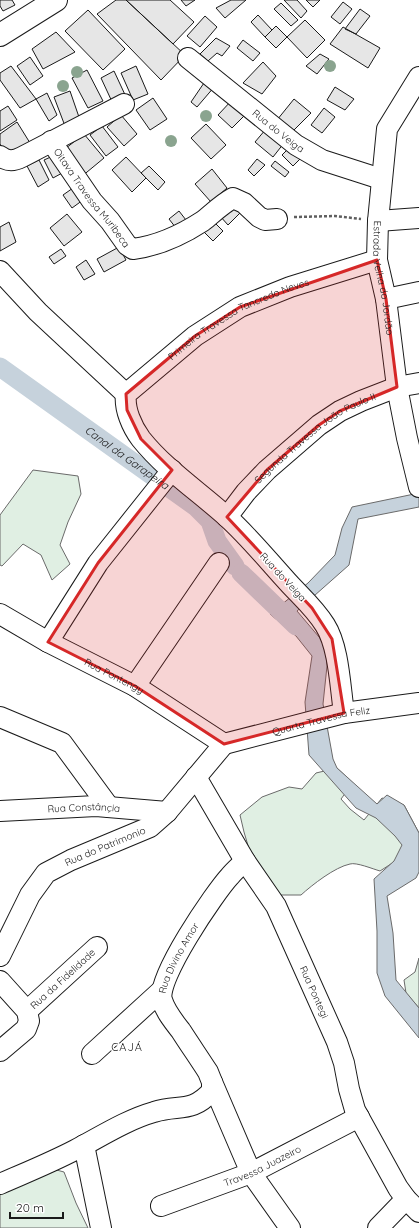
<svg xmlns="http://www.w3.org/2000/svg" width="419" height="1228" font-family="Quicksand,sans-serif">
	<rect width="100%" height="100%" fill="#fff"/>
	<path fill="#e0efe3" stroke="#6a6a6a" d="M33 470 78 476 81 494 68 522 60 545 70 564 52 580 41 555 23 544 2 566 0 565V515Z
		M337 768 353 783 341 799 350 809 364 820 382 798 404 805 419 833 394 862 380 871C373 869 356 862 350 864 335 867 312 885 301 895H278L252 859 244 832 240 815 262 797 289 787 302 789 316 773Z
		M419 958V1008L406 993 404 980 415 972Z
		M38 1165 64 1172 76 1203 88 1228H0V1178Z"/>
	<path fill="#c6d2dc" stroke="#6a6a6a" d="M419 493V507L358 519 349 565 297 611 325 644 327 666 323 704 333 759 337 768 377 804 387 795 404 805 419 833V872L416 878 387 896 393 933 396 980 419 1008V1038L385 996 377 973V931L374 879 394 861 402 845 395 836 376 818 356 808 309 755 305 702 312 656 296 636 270 614 308 583 335 555 342 528 352 507Z"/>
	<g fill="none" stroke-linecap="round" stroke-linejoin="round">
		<g stroke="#c6d2dc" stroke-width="19">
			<path id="s1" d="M0 367 196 507 210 521 217 541 235 566"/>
			<path d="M241 573 296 626"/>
		</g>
	</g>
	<path fill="#e6e6e6" stroke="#1a1a1a" d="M0 0H12L15 5 3 11 0 6Z
		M116 0H126L185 55 161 80 97 14Z
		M126 0H170L194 22 173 44Z
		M181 0H195L186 6Z
		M231 0H246L225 18 216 8Z
		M284 0H297L307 11 301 18Z
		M306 0H320L313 7Z
		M343 2 352 9 340 24 331 17Z
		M281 3 298 20 291 26 274 9Z
		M360 9 370 16 356 34 345 29Z
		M88 10 125 49 103 70 65 31Z
		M258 15 272 30 265 37 251 22Z
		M205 16 217 27 200 47 187 36Z
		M305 20 325 40 307 58 287 37Z
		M276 26 287 37 276 48 265 37Z
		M343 27 380 48 368 68 330 44Z
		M56 32 75 52 43 69 32 49Z
		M216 38 230 46 222 56 217 53 208 61 200 54Z
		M243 40 260 53 253 61 237 48Z
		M320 54 329 59 317 74 306 66Z
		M30 57 43 76 30 85 17 66Z
		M263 62 276 76 262 94 243 83Z
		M11 66 36 99 20 108 0 80V73Z
		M136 66 148 94 133 100 121 73Z
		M87 70 103 101 88 108 72 78Z
		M114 71 127 99 114 106 101 78Z
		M206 80 215 86 197 107 191 102Z
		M335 87 354 99 345 110 327 100Z
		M70 91 80 120 65 126 54 97Z
		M47 93 57 115 49 121 36 99Z
		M153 98 167 119 150 130 136 110Z
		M294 99 311 113 292 132 277 120Z
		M232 100 247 113 232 128 218 115Z
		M8 106 17 120 0 131V111Z
		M324 108 335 117 322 133 311 125Z
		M121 115 137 134 124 146 107 127Z
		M17 122 35 151 11 160 0 144V134Z
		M206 124 226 145 211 159 191 138Z
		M102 126 118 147 106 156 90 135Z
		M266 129 284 143 273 157 255 142Z
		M84 134 104 158 81 177 61 152Z
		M290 147 301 158 293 166 282 155Z
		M55 155 64 172 53 178 44 160Z
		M126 157 146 178 132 192 112 170Z
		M257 159 265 165 254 176 248 170Z
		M39 160 49 180 38 187 27 166Z
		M275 161 289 172 285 177 271 166Z
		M149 166 165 182 158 190 141 173Z
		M212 169 227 188 211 202 195 184Z
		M73 188 83 200 72 208 63 195Z
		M235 201 244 209 228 225 220 216Z
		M179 211 186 220 176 228 169 219Z
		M67 214 82 232 64 246 50 228Z
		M211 219 223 231 213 241 201 229Z
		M9 222 16 242 0 251V227Z
		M119 247 126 260 104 272 97 259Z
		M61 249 66 256 54 264 49 257Z
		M86 260 95 274 84 280 76 267Z"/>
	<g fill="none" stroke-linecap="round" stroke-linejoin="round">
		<defs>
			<g id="minor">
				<path id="s2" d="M188 58 296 145 322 160 381 179"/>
				<path id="s3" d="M419 77 387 129 378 221 377 260 386 299 397 387 407 438 419 487"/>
				<path id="s4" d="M51 141 92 201 110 221 127 245 133 249C157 246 183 234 203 221 213 213 222 204 233 198L244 203 259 217 265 220 277 219"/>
				<path d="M0 156C8 162 14 161 22 157L124 104"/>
				<path d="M378 221 419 218"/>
				<path d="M0 271 38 312 126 394"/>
				<path d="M386 299 419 292"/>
				<path id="s5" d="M227 517 246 492 267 470 319 425 340 411 361 401 397 387 419 383"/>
				<path id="s6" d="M0 614 48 642 135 686 224 744"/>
				<path d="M48 642 98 563 172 470"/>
				<path d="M135 686 219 563"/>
				<path id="s7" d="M344 713C340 686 339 647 325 625 314 607 298 594 285 579 266 558 248 536 227 517 198 491 165 469 141 439 132 427 124 409 126 394L195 336 240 307 290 287 377 260"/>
				<path d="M0 717 62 743 109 807"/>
				<path id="s8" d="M224 744 344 713 419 703"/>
				<path id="s9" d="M196 777 245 861 276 906 337 1042 344 1063 349 1089 355 1110 398 1188 406 1199 419 1212"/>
				<path id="s10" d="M0 811 96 806 167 812"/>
				<path id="s11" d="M0 956 30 895 46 873 71 860 150 827 167 812 224 744"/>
				<path d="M0 981 27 1011 29 1021 26 1029 0 1051"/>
				<path id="s12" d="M27 1011 97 947"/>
				<path d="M92 1054 161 991"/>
				<path d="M212 1082 251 1173 290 1228"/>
				<path d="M84 1145 101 1228"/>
				<path id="s13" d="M0 1184C25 1173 50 1163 75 1150 100 1137 126 1120 154 1112 179 1104 191 1114 212 1091V1082L208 1072C199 1058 190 1045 181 1031 174 1022 165 1011 162 1000 155 980 215 892 230 876 235 870 240 866 245 861"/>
				<path id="s14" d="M161 1206 251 1173 359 1117"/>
				<path d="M378 1228 406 1199"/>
			</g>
			<path id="major" d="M0 35 56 0"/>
		</defs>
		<use href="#minor" stroke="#1a1a1a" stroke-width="22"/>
		<use href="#major" stroke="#1a1a1a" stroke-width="24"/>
		<path stroke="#5f5f5f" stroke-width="2.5" stroke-dasharray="3 2" stroke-linecap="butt" d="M294 217 335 216 361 219"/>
		<use href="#minor" stroke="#fff" stroke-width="20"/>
		<use href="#major" stroke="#fff" stroke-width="22"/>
	</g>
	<g fill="#8aa48f">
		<circle cx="330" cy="66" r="6"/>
		<circle cx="77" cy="72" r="6"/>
		<circle cx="63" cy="86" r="6"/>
		<circle cx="206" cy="116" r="6"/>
		<circle cx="171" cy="141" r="6"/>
	</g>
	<path fill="#d62828" fill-opacity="0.2" stroke="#d62828" stroke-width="3" stroke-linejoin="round" d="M377 260 386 299 397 387 340 411 319 425 267 470 227 517 312 608 332 639 344 713 224 744 135 686 48 642 98 563 172 470 141 439 127 410 126 394 195 336 240 307Z"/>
	<g text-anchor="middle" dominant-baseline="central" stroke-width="3" stroke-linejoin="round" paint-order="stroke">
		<g font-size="10" fill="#1a1a1a" stroke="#fff">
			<text stroke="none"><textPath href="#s2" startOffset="116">Rua do Veiga</textPath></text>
			<text stroke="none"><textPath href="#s4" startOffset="70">Oitava Travessa Muribeca</textPath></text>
			<text stroke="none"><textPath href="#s3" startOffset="211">Estrada Velha do Jordão</textPath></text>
			<text stroke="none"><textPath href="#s7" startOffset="538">Primeira Travessa Tancredo Neves</textPath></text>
			<text stroke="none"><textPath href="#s5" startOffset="120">Segunda Travessa João Paulo II</textPath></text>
			<text transform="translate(283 577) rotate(47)">Rua do Veiga</text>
			<text stroke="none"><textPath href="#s6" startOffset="130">Rua Pontengy</textPath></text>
			<text stroke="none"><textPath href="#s8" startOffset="100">Quarta Travessa Feliz</textPath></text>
			<text stroke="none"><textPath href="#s10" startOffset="84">Rua Constânçia</textPath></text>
			<text stroke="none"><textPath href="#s11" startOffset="160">Rua do Patrimonio</textPath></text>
			<text stroke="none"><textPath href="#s13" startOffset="385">Rua Divino Amor</textPath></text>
			<text stroke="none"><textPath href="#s12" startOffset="48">Rua da Fidelidade</textPath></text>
			<text stroke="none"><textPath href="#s9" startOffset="246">Rua Pontegi</textPath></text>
			<text stroke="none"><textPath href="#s14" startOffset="109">Travessa Juazeiro</textPath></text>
		</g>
		<g font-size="11" font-style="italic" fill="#1a1a1a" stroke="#fff">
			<text stroke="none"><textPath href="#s1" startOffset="156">Canal da Garapeira</textPath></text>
		</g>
		<g font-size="11" letter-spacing="1" fill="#1a1a1a" stroke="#fff">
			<text x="127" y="1047">CAJÁ</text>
		</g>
	</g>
	<path d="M10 1212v6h53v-6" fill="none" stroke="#1a1a1a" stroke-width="2"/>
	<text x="16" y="1212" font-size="12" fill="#1a1a1a" stroke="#ffffff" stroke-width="3" paint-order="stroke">20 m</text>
</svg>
